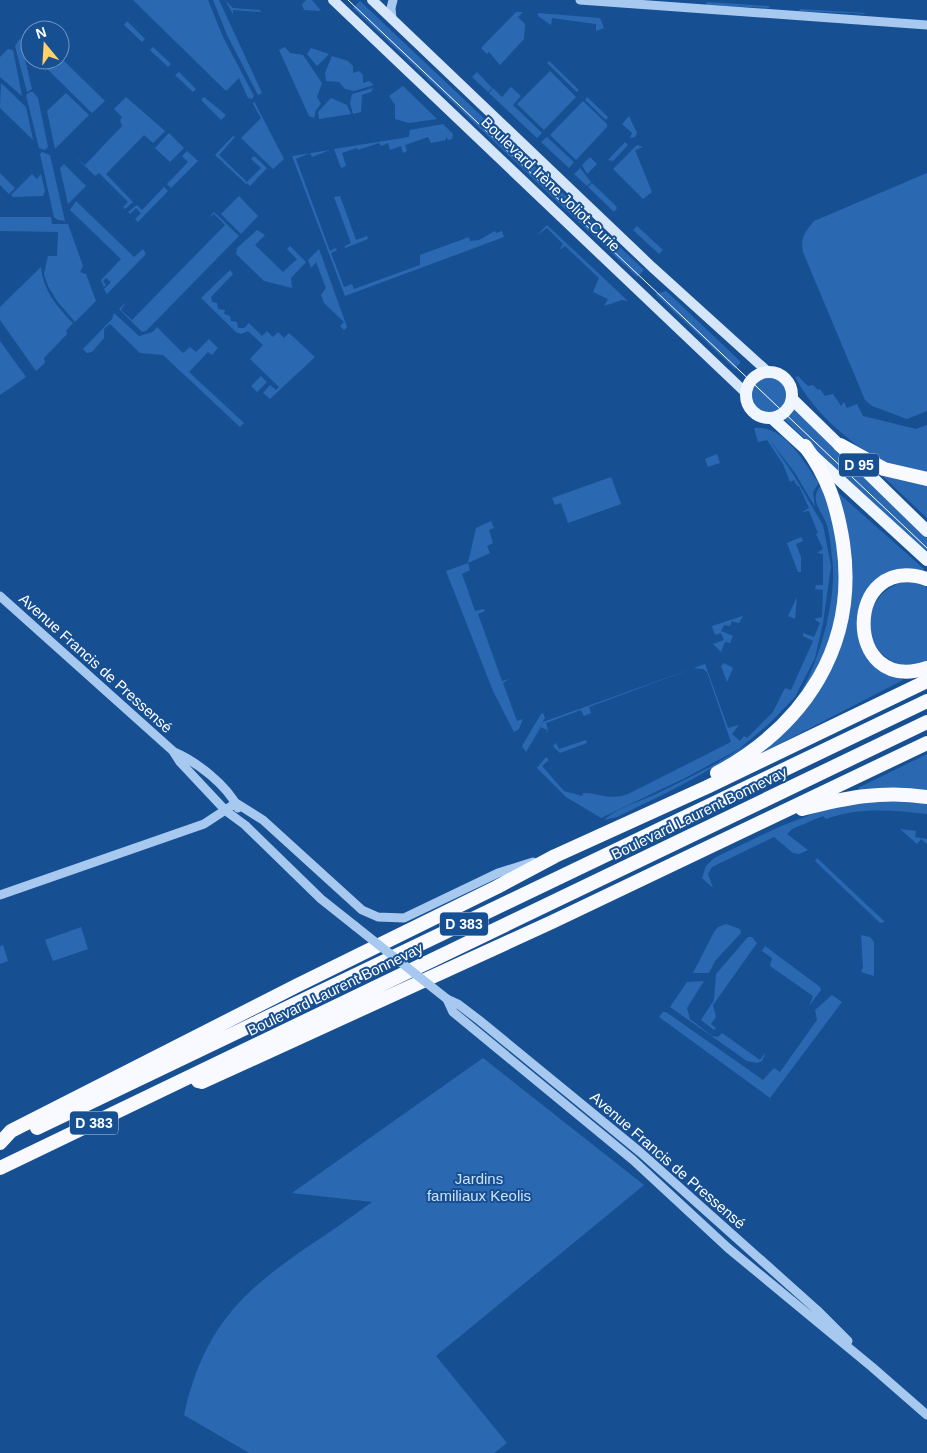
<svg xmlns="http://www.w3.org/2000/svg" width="927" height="1453" font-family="Helvetica,sans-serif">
	<rect width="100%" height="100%" fill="#174f93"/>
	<path fill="#2a69b2" d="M133 0H208L223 37 254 96 252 99 248 98 239 78 226 91Z
		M213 0H219L262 93 258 95 227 35Z
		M225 0 233 8 260 10 261 12 233 10V14Z
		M306 0H312L321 11 304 10 302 4Z
		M360 1 644 270 637 277 353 8Z
		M707 2 769 6 770 8 706 5Z
		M800 9 864 13 866 14 799 11Z
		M516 12H523L518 17 525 24 524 39 500 65 489 52 487 54 481 48Z
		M538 13 600 18 604 28 596 31V24L552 18 551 25 538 16Z
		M127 21 145 39 142 42 124 25Z
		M30 28 33 30H30V53L24 47 22 36Z
		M20 38 32 89 27 92 15 46Z
		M153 47 171 64 168 67 150 50Z
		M285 47 290 53 303 55 322 83 317 97 321 104 316 110 314 118 309 116 279 50Z
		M311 48 329 54 317 66 307 54Z
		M8 49 13 50 22 96 0 77V57Z
		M332 56 348 61 353 66V73L359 71 363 75V83L369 81 374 85 354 91 345 89 339 82 326 81 325 73Z
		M60 57 105 101 92 113 38 60H60Z
		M549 61 579 90 577 92 547 63Z
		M550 71 576 97 544 130 517 104Z
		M179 72 196 89 193 92 175 75Z
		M477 72 492 88 488 92 472 77Z
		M1 83 26 107 33 140 0 108Z
		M403 86 437 119 409 123 395 119V105L389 96Z
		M511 87 521 96 513 105 542 133 537 138 489 93 493 88 502 97Z
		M373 88 371 92 362 95 361 112 353 114 350 103 352 94Z
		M30 92H33L38 98 48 147 45 150 39 148 26 95Z
		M66 93 89 115 55 149 47 111Z
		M126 97 165 131 153 143 144 135 106 174 133 202 125 209 123 207 128 202 99 173 95 176 74 155 85 165 122 126 120 120 122 117 114 109Z
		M204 97 226 115 221 120 201 100Z
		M587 97 608 117 606 120 585 100Z
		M331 98 347 105 351 114 319 119 318 112Z
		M254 101 284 159 273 169 241 138 261 118 253 104Z
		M583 101 607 124V127L576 160 550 135Z
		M629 116 637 133 635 137 630 138 632 133 622 124Z
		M443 124 453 134 452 139 448 140 446 136V140L431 143 428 137 405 145 407 151 403 153 401 146 390 150 388 143 381 146 379 143 358 150 357 148 342 153 346 166 341 168 334 149 409 137 410 130Z
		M169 133 184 148 170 162 155 148Z
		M233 136 235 137 219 155 247 182 261 168 251 159 254 156 267 168 250 186 247 183 246 184 215 155Z
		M547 137 574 162 569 168 541 142Z
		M625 142 628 145 613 161 608 160Z
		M637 145 643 147 635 150 652 192 643 199 613 169Z
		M330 150 312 157 310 153 296 159 330 251 336 248 337 250 331 253 344 287 352 284 354 289 420 265V255L469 237 470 241 479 240 495 231 496 233 502 231 504 237 345 296 292 156Z
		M187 151 198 161 171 188 167 184 188 162 182 156Z
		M42 152 50 155 65 221 58 220 54 217 40 154Z
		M590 157 597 164 587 174 582 165Z
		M64 164 86 186 68 204 60 168Z
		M580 168 591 182 587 186 574 174Z
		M0 173 15 188 9 194 0 185Z
		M927 173V411L907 419 872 406 865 400 803 252C800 238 805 232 814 221Z
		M32 174 37 179 41 174 45 191 43 196 13 197 11 195Z
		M592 183 615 205 617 208 614 212 588 187Z
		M164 187 168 191 138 222 135 219 141 213 136 208 130 214 128 212 137 205 142 210Z
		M239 196 258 216 241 234 221 214Z
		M340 196 356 240 367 236 368 239 345 248V246L351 243 334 197Z
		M76 201 134 257 143 249 146 254 107 294 104 289 111 282 106 278 103 281 106 285 104 287 101 280 121 259 70 210Z
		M214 212 239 236 146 331 142 332 119 309 126 302 121 310 132 320 225 225 214 214 208 218Z
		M0 217H51L52 224H68L83 266 80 272 86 274 96 301 75 322 57 301 48 286 44 274 48 256H57L58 232 0 231Z
		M547 225 628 301 622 300 604 306 608 299 593 292 599 278 565 246 559 250 563 244 547 228 536 236Z
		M637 226 663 250 659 254 633 230Z
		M257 230 265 235 255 245 283 272 297 259 287 249 290 246 306 262 291 278 292 288 264 281 236 254 237 248Z
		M319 249 347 327 344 330 340 326 344 322 324 303 321 295 326 288 316 262 311 268 308 260Z
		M41 267C43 290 57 307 73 323L66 331 67 334 44 358 45 363 36 371 0 320V307Z
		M230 270 233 274 211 297 212 302 217 303 218 309 225 310 224 314 230 316 231 321 237 322 238 328H244L249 323 262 336 267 331 273 337 278 332 284 338 289 333 315 357 270 399 263 393 270 385 276 390 279 387 250 359 263 345 248 331 241 334 236 332 201 298Z
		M666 291 741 362 735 369 655 294Z
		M114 313 139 336 153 332 157 327 183 353 190 347 196 352 209 339 218 348 212 355 208 352 189 372 244 423 240 427 163 355 140 353 110 324 104 329V338L92 352 87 353 83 349 112 319Z
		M0 341 26 377 0 395Z
		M261 376 267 382 257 392 251 386Z
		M798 376 808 386 813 385 818 390 820 389 825 396 833 394 841 406 844 402 847 408 857 404 863 416 916 429 927 425V474L875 461C874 452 861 449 855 444 830 424 810 405 795 377Z
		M752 395a17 17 0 1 1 34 0a17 17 0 1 1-34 0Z
		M794 409 927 536V555L785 420 784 418Z
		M754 428C784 424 804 462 819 483L813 492 815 507 795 473 769 439 793 474 823 525 831 566 823 623 815 658 795 697 770 723 739 749 685 778 601 818 566 797 537 768 546 757 549 760 542 766 564 791 582 796 583 793C600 793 611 801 628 794L731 742 707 672 703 669 694 668 589 707 591 713 584 716 581 710 546 723 548 730 546 735 547 730 541 727 526 752 522 746 541 714 543 713 545 718 528 747 543 722 705 664 728 728 739 725 732 734 740 741 744 736 747 738 773 712 785 688 791 690 813 641 803 636V633L814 637 820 623 814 619 822 617 823 590 815 589 816 585H823V554L817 553 823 549 816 534 818 533 809 511 802 512 809 508 799 486H797L794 480 790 482 783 464 767 440 758 442Z
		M717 454 720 463 708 467 705 459Z
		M874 468 927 482V518Z
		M611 477 621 504 568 523 561 503 555 505 552 498Z
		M822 484C827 502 835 521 837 539 857 702 743 756 617 817L604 820C615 809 638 802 652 796 700 772 767 743 798 696 819 665 838 596 832 558 831 548 830 535 827 525 821 509 808 500 822 484Z
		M835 490 924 569V573C917 572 908 569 901 570 860 574 845 626 866 656 871 664 881 671 890 675 895 677 900 676 903 680L762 753 796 717 845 624Z
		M491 521 494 528 489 530 493 543 487 546 490 553 468 563 470 570 462 574 475 611 484 609 485 611 478 614 502 681 509 679 503 683 517 721 523 719 519 729 514 732 493 691 446 571 468 563 476 528Z
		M801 537 803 541 796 544 801 557V572H798L787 543Z
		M903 582 925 584 927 590V664C919 664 908 667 900 664 857 650 861 594 903 582Z
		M797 597 795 619 788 616Z
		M743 616 739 623 732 621 730 626 724 625 721 631 733 636 730 643 725 642 721 652 713 644 724 640 721 633 715 635 712 626Z
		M724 663 733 668 727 682 721 666Z
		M586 740 587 743 560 753 553 746 556 743 559 749Z
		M927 754V793L855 792 860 787Z
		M902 800 927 803V814C893 810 859 807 826 819L823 816 792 829 787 834 808 850 799 854 793 853 774 837 712 867 708 874 713 888 702 878 706 866 714 858 781 826 821 811 852 803Z
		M900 829 916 831 915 837 927 839V844L921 839 917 844Z
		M817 858 885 922 880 923 815 861Z
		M726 924 740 929 741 933 715 961 709 973H693L714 932 718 927Z
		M81 927 88 949 53 961 45 940Z
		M861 935 870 937 874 942V976L861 972 863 968Z
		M748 937H752L757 943 713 1005 716 1017 711 1024 716 1028 714 1030 701 1020 714 1000 716 974Z
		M3 945 8 961 0 964V946Z
		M765 946 820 987 821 990 809 1006 813 996 770 966 772 958 762 951Z
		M704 981 687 1008 690 1019 712 1036 718 1037 722 1033 760 1060 766 1052 762 1061 757 1063 747 1061 670 1007 687 982Z
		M832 995 842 1002 770 1098 659 1017 663 1012H666L763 1080 774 1068 780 1072 817 1020 815 1010Z
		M483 1058 644 1185 436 1356 507 1443 494 1453H249L184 1415C211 1292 281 1270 372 1202L292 1193Z"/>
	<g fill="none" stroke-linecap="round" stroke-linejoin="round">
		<path stroke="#a7c9f0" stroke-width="9" d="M580 0 927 25
			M392 19 391 8 393 0
			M0 596 173 751 180 762 226 811 245 825 321 899 355 926
			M174 752C197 762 227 785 238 808
			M0 895 204 824 236 803 263 820 362 910 378 917 404 918 498 873 533 862
			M447 999 453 1012 633 1160 728 1248 872 1367 927 1415
			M447 999 458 1004 479 1020 640 1152 817 1310 848 1341"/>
		<path stroke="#d5e6fb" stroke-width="10" d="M333 0 746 393
			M372 0 652 267 768 372"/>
		<path stroke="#f0f6ff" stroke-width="12" d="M746 395a23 23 0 1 1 46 0a23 23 0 1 1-46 0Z
			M792 399 927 531
			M772 418 927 560"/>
		<path stroke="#f8faff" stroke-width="14" d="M840 445 884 469 927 479
			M927 579C843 551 842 696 927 668
			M717 773C805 725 858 646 843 543 837 505 828 477 805 446
			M802 809C844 798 883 790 927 797
			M198 1081 202 1082 552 922 927 743
			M37 1128 927 701
			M0 1143 11 1131 298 985 497 887 555 856 707 787 927 681
			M0 1168 927 722"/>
		<path stroke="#fff" stroke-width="1" d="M348 0 927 548"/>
		<path stroke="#a7c9f0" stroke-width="9" d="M355 926 447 999"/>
	</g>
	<g text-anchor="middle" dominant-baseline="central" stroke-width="4" stroke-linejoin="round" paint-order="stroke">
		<g fill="#174f93" stroke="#b9cadf" stroke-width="1">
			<rect x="839" y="453.5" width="40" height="23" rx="4"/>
			<rect x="440" y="912.5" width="48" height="23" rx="4"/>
			<rect x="70" y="1111.5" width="48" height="23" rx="4"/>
		</g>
		<g font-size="14" font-weight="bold" fill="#fff">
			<text x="859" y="465">D 95</text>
			<text x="464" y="924">D 383</text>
			<text x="94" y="1123">D 383</text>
		</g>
		<g font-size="15" fill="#fff" stroke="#174f93">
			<text transform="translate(551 184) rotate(44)">Boulevard Irène Joliot-Curie</text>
			<text transform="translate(96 663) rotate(42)">Avenue Francis de Pressensé</text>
			<text transform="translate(699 813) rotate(-26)">Boulevard Laurent Bonnevay</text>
			<text transform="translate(335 989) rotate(-26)">Boulevard Laurent Bonnevay</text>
			<text transform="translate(668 1160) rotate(41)">Avenue Francis de Pressensé</text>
		</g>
		<g font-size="15" fill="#cee3fb" stroke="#174f93">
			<text x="479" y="1178">Jardins<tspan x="479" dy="17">familiaux Keolis</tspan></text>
		</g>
	</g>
	<g transform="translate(45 45) rotate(342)"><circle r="24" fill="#174f93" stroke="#7495be"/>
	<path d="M0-4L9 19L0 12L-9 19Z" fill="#ffd166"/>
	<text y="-8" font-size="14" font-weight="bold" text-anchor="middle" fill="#ffffff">N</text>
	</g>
</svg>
